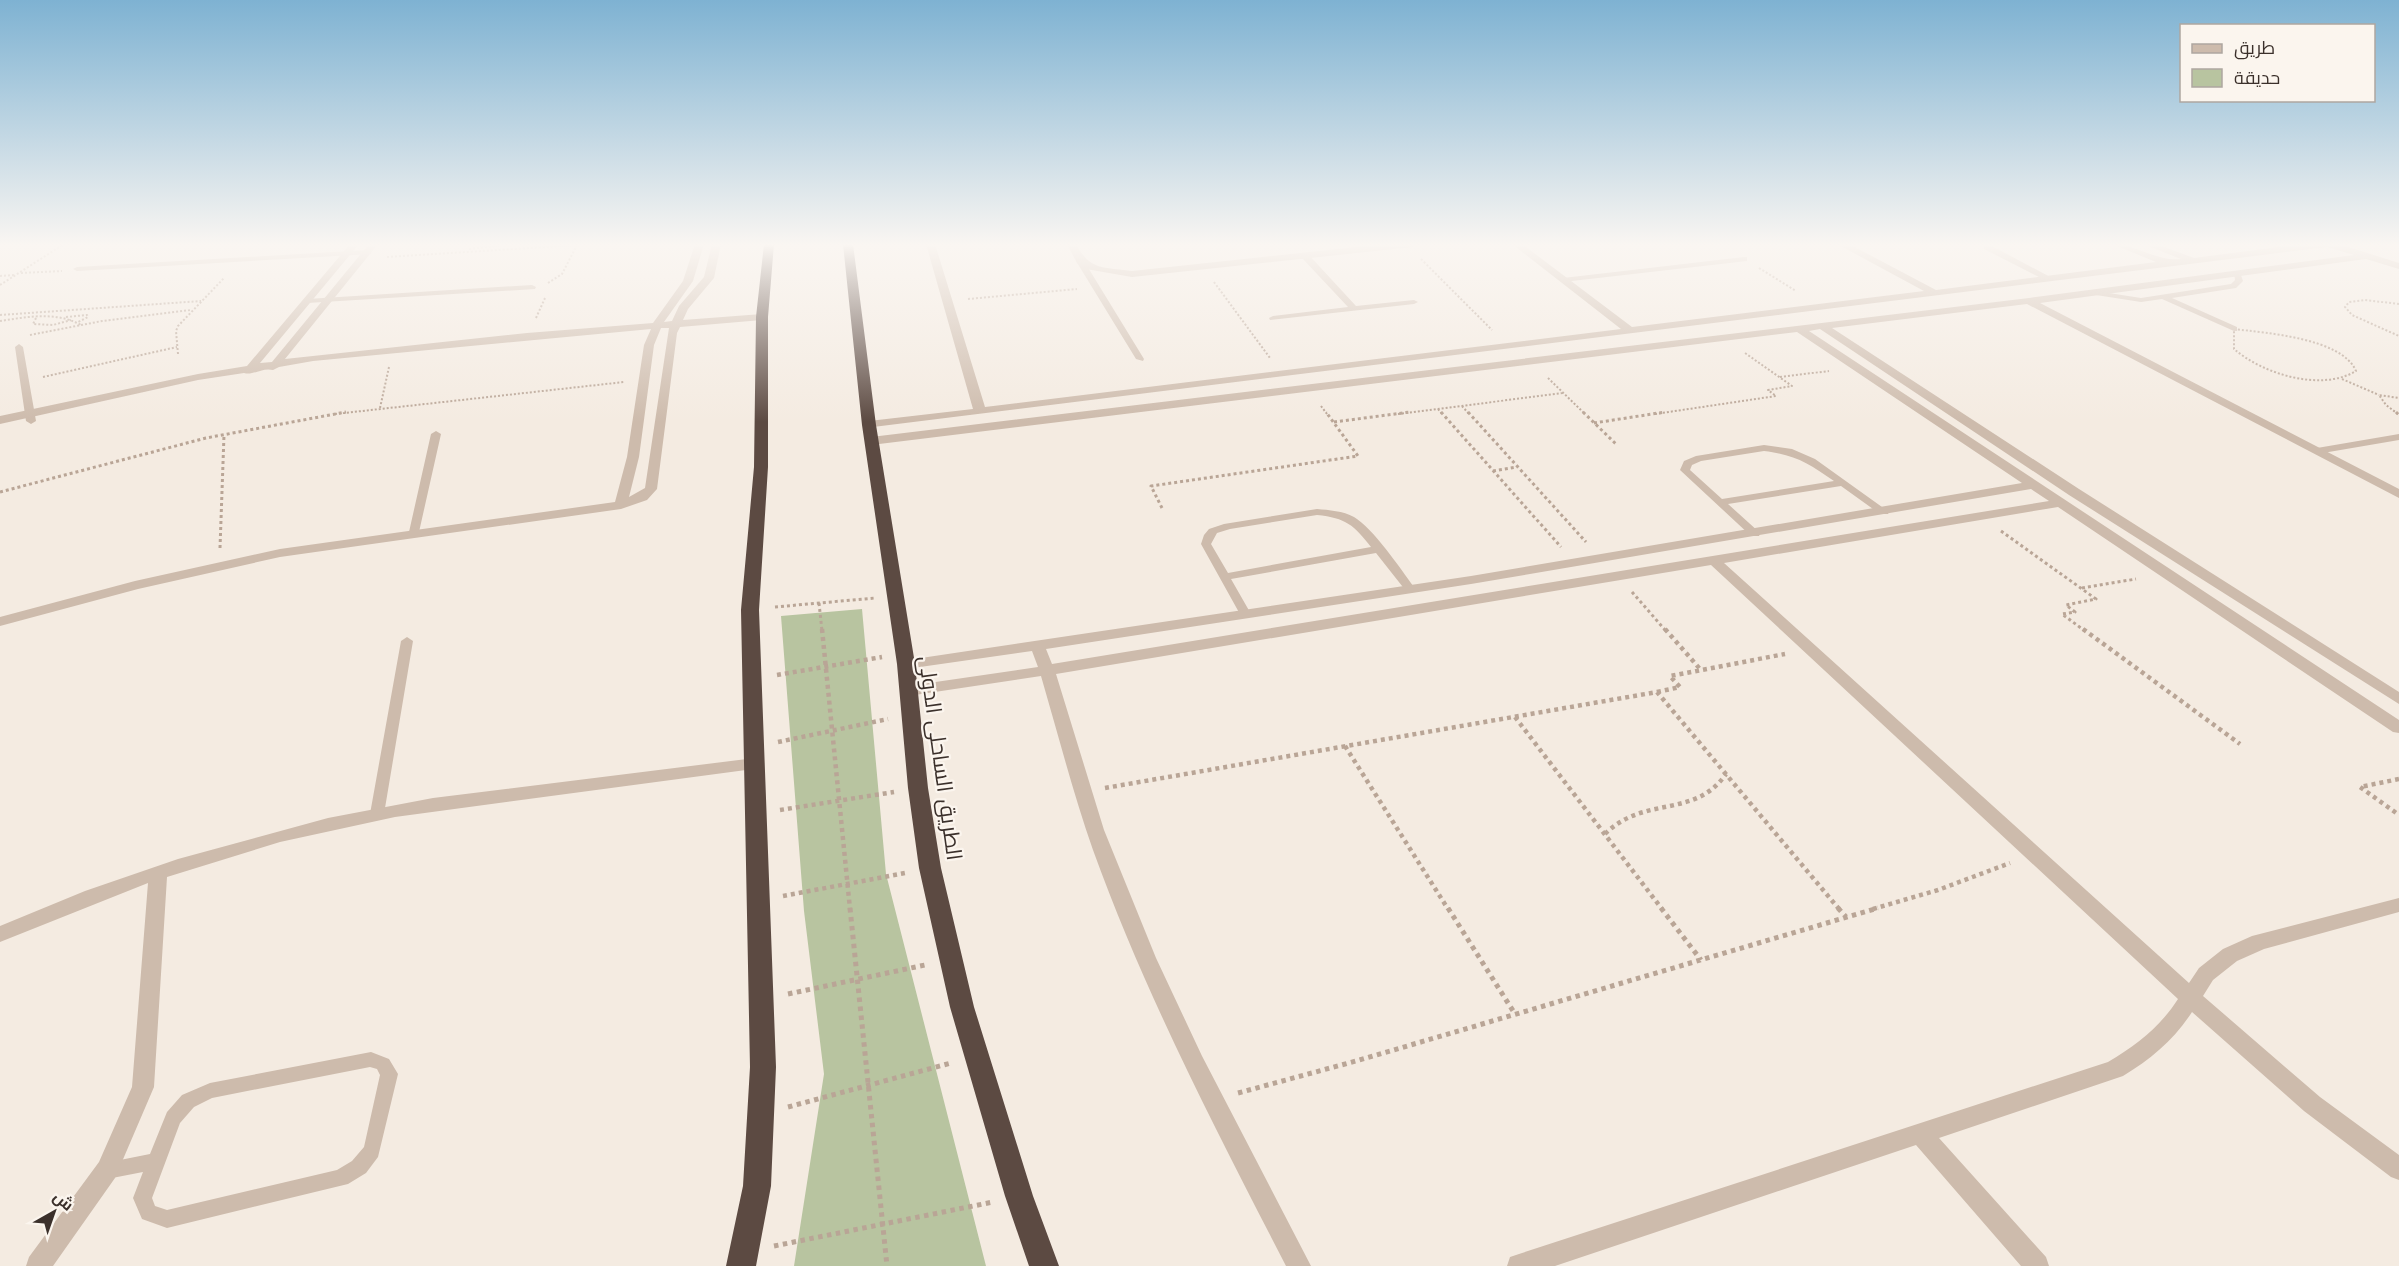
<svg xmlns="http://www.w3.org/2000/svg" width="2399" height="1266" font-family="Jost,Cairo,sans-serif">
	<rect width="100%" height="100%" fill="#f4ebe1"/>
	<path fill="#b8c4a0" d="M862 609 886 874 986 1266H794L824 1074 804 911 781 616Z"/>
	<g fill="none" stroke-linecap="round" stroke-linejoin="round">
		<path stroke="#b9a596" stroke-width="2" stroke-dasharray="2 2" stroke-linecap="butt" d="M469 249 512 244
			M387 257 592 244
			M1421 259 1492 330
			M1759 268 1796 291
			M21 273 62 271
			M0 276 14 275
			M1214 282 1270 358
			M548 283 562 274 577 245
			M0 285 64 244
			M968 299 1077 289
			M2399 304 2365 300 2349 302 2345 307 2352 315 2399 336
			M0 315 201 301
			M66 317 87 315 88 317 78 322
			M36 318 33 324 53 325 71 320
			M536 318 545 298
			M0 321C27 317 56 311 81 325
			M2234 329C2266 333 2342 338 2356 371 2321 392 2263 374 2234 349Z
			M30 335 102 321 191 310
			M178 354 176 331 178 326 224 278
			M43 377 177 347
			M1780 377 1829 371
			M1548 378 1585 414
			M2342 379 2379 395
			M1321 406 1327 414
			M1462 406 1469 414
			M380 408 389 367
			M1438 409 1442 414
			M335 414 624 382
			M1398 414 1563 393
			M1655 414 1776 396 1768 390 1792 386 1745 353
			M2398 414 2386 405 2379 395 2399 398"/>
		<path stroke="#b9a596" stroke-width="3" stroke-dasharray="3 3" stroke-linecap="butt" d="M1441 412 1561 547
			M1468 412 1586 542
			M1583 412 1616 444
			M2396 412 2399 415
			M1334 422 1410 412
			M1594 423 1665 412
			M1493 471 1517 467
			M0 492 206 438 346 412
			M1162 508 1151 486 1358 456 1326 412
			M2001 531 2096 599 2066 605 2075 612 2062 614 2085 631
			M220 548 224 435
			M2082 588 2136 579
			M1632 592 1666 631
			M819 603 822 631
			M775 607 875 598"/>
		<path stroke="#b9a596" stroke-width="4.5" stroke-dasharray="4 4" stroke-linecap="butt" d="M822 629 850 909
			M1665 629 1700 669
			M2083 629 2240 744
			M777 675 882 657
			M1657 692 1680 687 1670 676 1785 654
			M1515 717 1662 909
			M778 742 888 719
			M1345 746 1448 909
			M2399 779 2360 787 2399 815
			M1105 788 1657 692 1839 909
			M780 810 894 792
			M1605 834C1644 795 1695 819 1726 774
			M783 896 905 873
			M1873 909 1938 890 2010 863"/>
		<path stroke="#b9a596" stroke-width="5" stroke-dasharray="4.5 4.5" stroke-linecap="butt" d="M850 908 887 1266
			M1448 908 1515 1014
			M1661 908 1701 960
			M1838 908 1846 917
			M788 994 925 965
			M1238 1093 1356 1061 1878 908
			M788 1107 951 1063
			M774 1246 993 1202"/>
		<path fill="#cdbbac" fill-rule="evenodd" d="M1984 245H1990L2054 279 2047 281 1984 249Z
			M368 250H371V254L77 271 73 269 77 267Z
			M1302 254H1308L1356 306 1414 300 1418 302 1414 304 1270 320 1269 318 1273 316 1348 307 1302 258Z
			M1744 257H1747V261L1563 282 1559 280 1563 278Z
			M1077 259 1084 261 1144 359 1143 361 1136 359 1076 261Z
			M2234 272H2240L2243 281 2236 288 2172 298 2237 327V331H2234L2162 299 2141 302 2096 295 2092 293 2096 291 2141 298 2231 284 2235 280Z
			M532 285 536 287 535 289 307 303 303 301 307 299Z
			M19 344 23 347 36 421 31 424 26 421 15 347Z
			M436 431 441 434 419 532 414 535 409 532 431 434Z
			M2399 434V440L2317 454 2312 451 2317 448Z
			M1764 445 1792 449 1815 459 1889 512 1888 514H1880L1841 486 1728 504 1759 532 1760 534 1759 536H1751L1680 470 1684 461 1696 456ZM1764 451C1796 455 1808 463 1834 481L1722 499 1690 470 1692 465 1701 461Z
			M1317 509C1329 510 1343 511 1354 517 1373 528 1400 568 1414 587L1416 589 1414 591H1406L1376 553 1231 579 1251 614 1245 618 1241 616 1201 544 1204 535 1209 529 1224 524ZM1317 515C1346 518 1354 525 1371 547L1228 573 1211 544 1217 533 1230 529Z
			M407 637 413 641 384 814 382 818H372L370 814 401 641Z
			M371 1052 389 1059 398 1074 378 1157 366 1173 348 1184 167 1228 142 1219 133 1198 143 1172 107 1179 100 1176 98 1170 100 1164 150 1154 167 1112 182 1095 210 1083ZM370 1067 377 1069 380 1075 364 1147 352 1161 337 1170 167 1210 155 1206 152 1198 180 1123 194 1107 212 1098Z"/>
		<path fill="#cdbbac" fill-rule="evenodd" d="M350 244H359L260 363 272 362 369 244H378L285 359 527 333 653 323 683 281 695 244H704L693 281 664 322 672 321 679 306 704 277 712 244H721L714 278 688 309 683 320 762 314 767 317 762 320 680 327 677 333 657 489 647 500 621 509 280 557 138 589 0 626V617L135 581 280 549 615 502 627 457 644 345 651 329 313 361 279 367 273 370C262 367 253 376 244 373L198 380 0 424V416L198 374 247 366ZM661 328H669L645 488 629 497 639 457 654 345Z
			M926 244H935L985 407 1621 329 1512 244H1522L1632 327 1924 291 1837 244H1849L1936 290 2156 262 2112 244C2136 244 2157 262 2181 259L2143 244H2156L2194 258 2302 244H2339L2399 263V269L2366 259 2040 303 2399 489V498L2027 304 1832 328 2079 489 2399 692V704L2069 495 1820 329 1809 331 2399 720V733L2393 732 2058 507 1724 563 2189 983 2199 968 2223 949 2252 936 2399 898V912L2264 949 2237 961 2213 980 2203 996 2320 1097 2399 1155V1180L2391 1177 2304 1111 2192 1012C2174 1040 2151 1059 2123 1076L1939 1138 2046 1257 2049 1266H2021L1916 1145 1555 1266H1507L1510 1257 1519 1254 2108 1062C2137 1045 2160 1027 2178 999L1711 565 1056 674 1104 830 1156 958 1202 1056 1311 1266H1286C1216 1130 1145 994 1093 850 1073 793 1058 734 1041 676L908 696 900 691 908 686 1038 667 1032 651 906 669 901 667 898 664 901 661 1471 576 2022 483 1797 332 871 445 865 441 871 437 2029 298 2354 255 2327 247 865 428 863 425 869 421 973 409ZM2031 489 2049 501 1052 664 1046 649 1471 584Z
			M1067 244H1076C1090 271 1104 267 1132 271L1384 244H1417L1413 247 1132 277 1086 269 1077 263Z
			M755 758 761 760 764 764 761 768 395 817 280 842 167 877 154 1087 115 1178 53 1266H26L29 1257 99 1162 132 1087 148 883 0 942V926L85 891 178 859 328 818 433 798Z"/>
		<path fill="#5c4a42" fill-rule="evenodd" d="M764 244H774L768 317V467L759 610 776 1067 771 1186 756 1266H726L743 1186 750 1067 741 610 754 467 756 317Z
			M843 244H853L876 425 915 664 928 788 941 868 974 1007 1033 1196 1059 1266H1029L1005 1196 950 1007 919 868 908 788 897 664 862 425Z"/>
	</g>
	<linearGradient id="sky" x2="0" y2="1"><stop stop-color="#7eb2d2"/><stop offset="0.58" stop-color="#faf6f2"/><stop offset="1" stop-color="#faf6f2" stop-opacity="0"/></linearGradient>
	<rect width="2399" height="422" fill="url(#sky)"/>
	<g text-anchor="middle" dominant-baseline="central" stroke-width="4.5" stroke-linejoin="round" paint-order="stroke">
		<g font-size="22" fill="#3b302b" stroke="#fbf5ee">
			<text transform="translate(941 758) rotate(82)">الطريق الساحلى الدولى</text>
		</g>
	</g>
	<rect x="2180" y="24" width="195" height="78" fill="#fbf5ee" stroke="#aea6a0" stroke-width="1.5"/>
	<rect x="2192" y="44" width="30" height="9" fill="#cdbbac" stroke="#aea6a0" stroke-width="1.5"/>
	<text x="2234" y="54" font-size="18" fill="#3b302b">طريق</text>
	<rect x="2192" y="69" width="30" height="18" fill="#b8c4a0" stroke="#aea6a0" stroke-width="1.5"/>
	<text x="2234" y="84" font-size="18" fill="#3b302b">حديقة</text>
	<g transform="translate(54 1212) rotate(40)" stroke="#fbf5ee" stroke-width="4.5" paint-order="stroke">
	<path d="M0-4.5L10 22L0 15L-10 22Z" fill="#3b302b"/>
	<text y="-9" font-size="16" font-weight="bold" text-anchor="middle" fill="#3b302b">ش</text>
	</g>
</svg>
